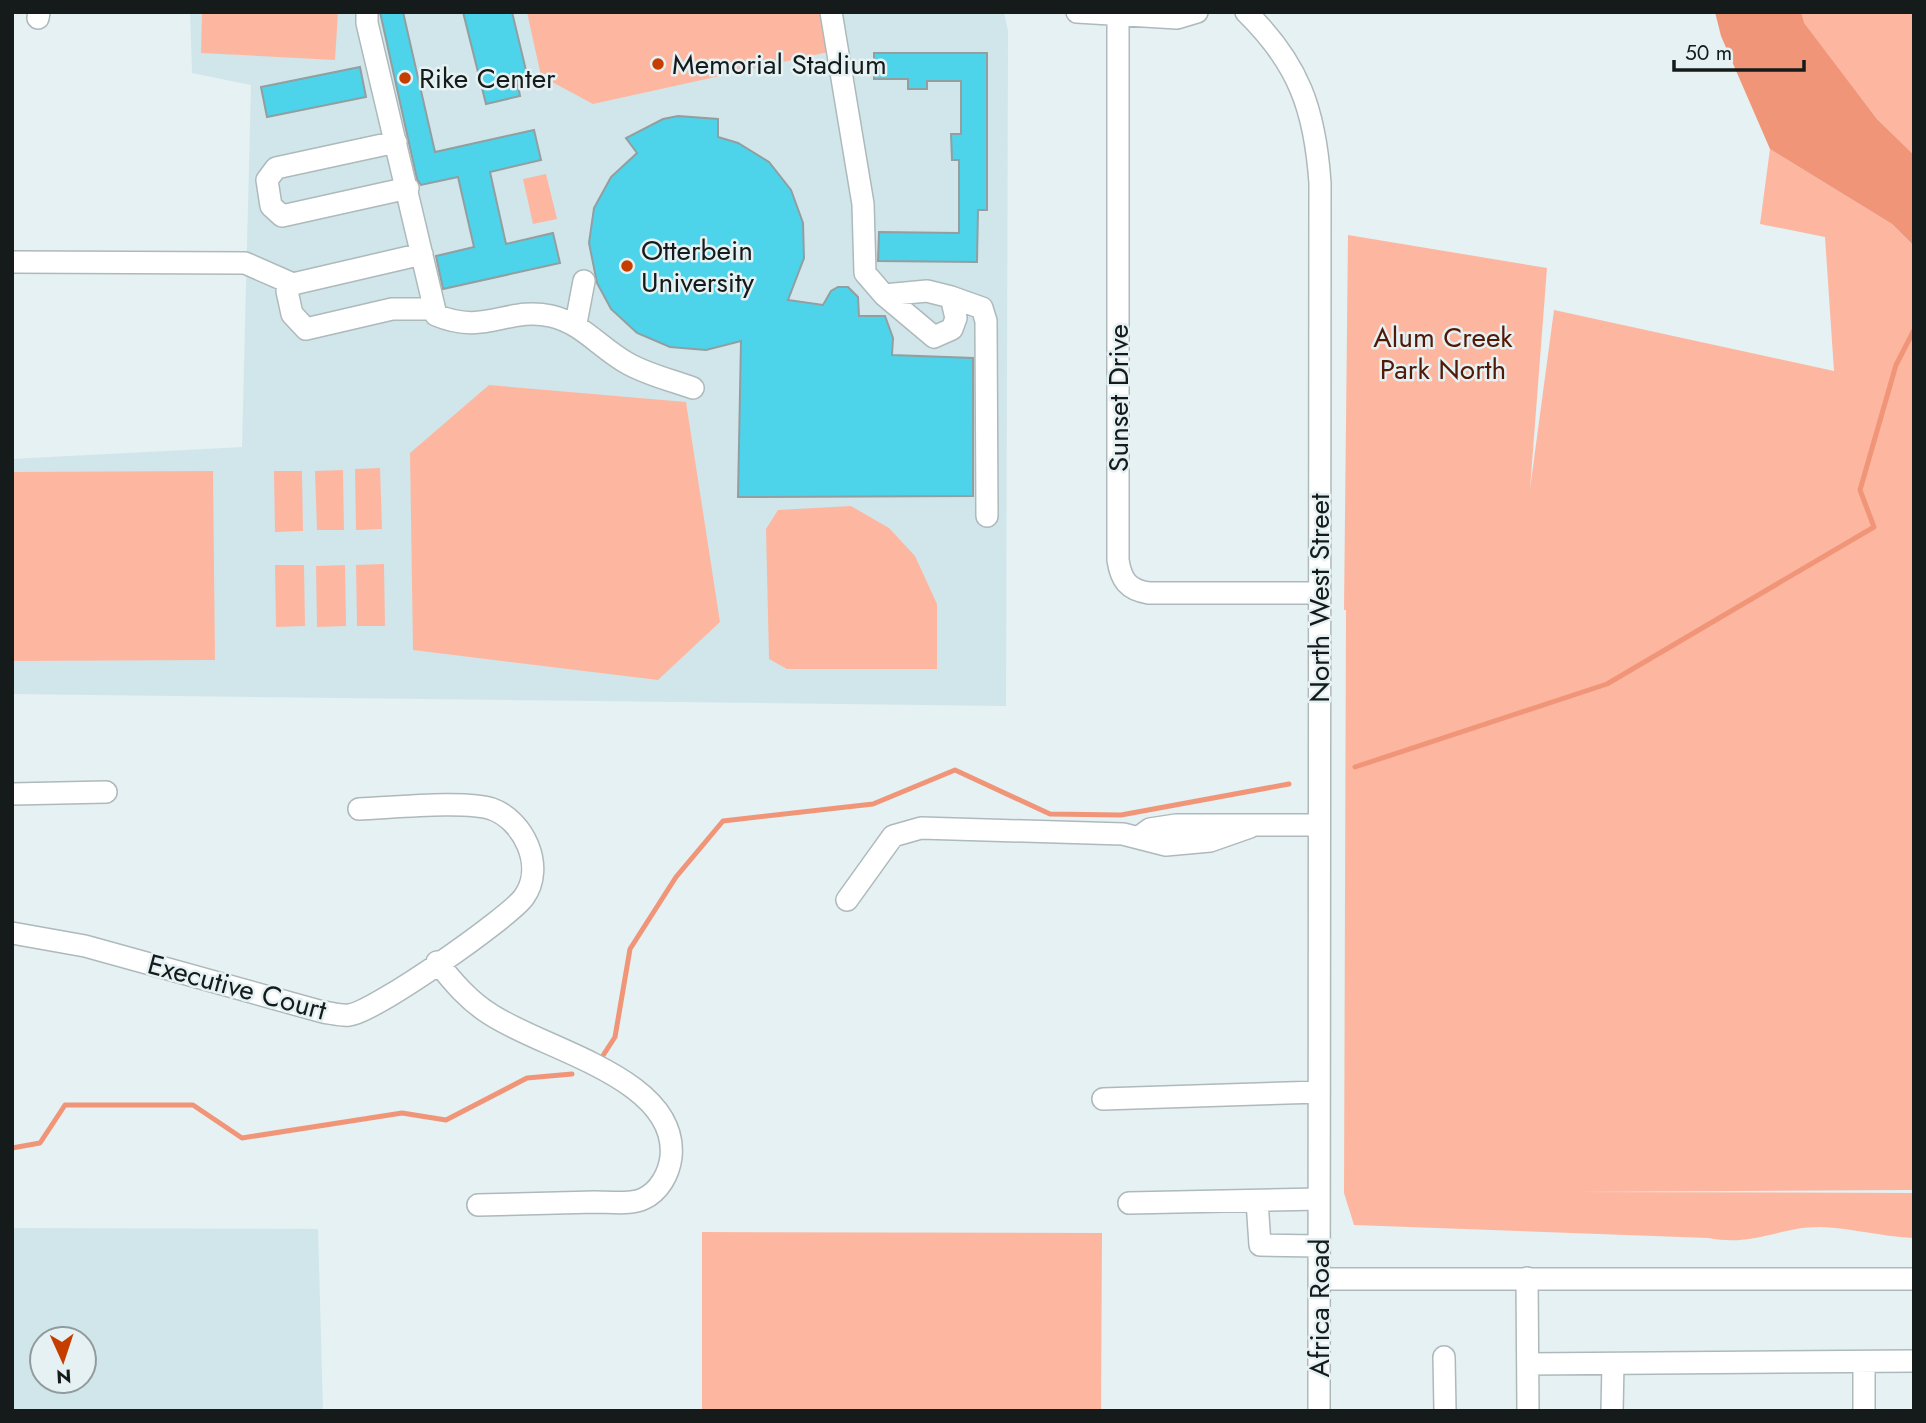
<svg xmlns="http://www.w3.org/2000/svg" width="1926" height="1423" font-family="Jost,sans-serif">
	<rect width="100%" height="100%" fill="#e5f1f3"/>
	<path fill="#d1e6ea" fill-rule="evenodd" d="M190 12H1004L1008 31 1006 706 12 694V459L242 447 251 85 192 73Z
		M12 1228 318 1229 323 1411H12ZM42 1339H84V1381H42Z"/>
	<path fill="#fdb7a1" d="M202 12H338L335 60 201 53Z
		M527 12H824L833 51 593 104 541 76Z
		M1801 12H1914V155L1877 119 1803 23Z
		M1770 149 1892 224 1914 246V1190L1576 1192 1914 1193V1238C1883 1237 1852 1228 1821 1227 1781 1226 1755 1247 1708 1238L1354 1225 1344 1193 1346 610H1344L1348 235 1547 268 1530 489 1554 310 1834 371 1825 237 1760 224Z
		M546 174 557 219 533 224 523 179Z
		M489 385 686 402 720 622 658 680 413 650 410 453Z
		M380 468 382 529 356 530 355 469Z
		M343 470 344 530H317L315 471Z
		M213 471 215 660 12 661V472Z
		M274 471H302L303 531 275 532Z
		M851 506 889 528 915 556 937 604V669H787L769 659 766 529 778 510Z
		M384 564 385 626H357L356 565Z
		M275 565H304L305 626 276 627Z
		M345 565 346 626 317 627 316 566Z
		M702 1232 1102 1233 1101 1411H702Z"/>
	<path fill="#f19578" d="M1715 12H1801L1804 23 1877 119 1914 155V246L1892 224 1770 149 1721 36Z"/>
	<g fill="none" stroke-linecap="round" stroke-linejoin="round">
		<path stroke="#f19578" stroke-width="5" d="M1355 767 1607 684 1874 527 1860 490 1896 365 1914 330
			M602 1057 615 1037 630 949 676 877 723 821 873 804 955 770 1050 814 1121 815 1289 784
			M12 1148 40 1143 65 1105H193L242 1138 402 1113 446 1120 527 1078 572 1074"/>
	</g>
	<path fill="#4dd4ea" stroke="#929ea0" stroke-width="2" d="M380 12H403L435 152 534 130 541 160 490 172 506 244 553 233 560 263 443 289 436 256 474 247 458 177 421 185 417 179Z
		M463 12H512L529 83 518 85 520 96 486 104Z
		M874 53H987V210H978L977 262 878 261 879 232 959 233V160H952L951 134H961V81H927V89H908V79H874Z
		M360 67 366 97 267 117 261 87Z
		M678 116 718 119V137L738 143 769 162 791 190 803 223 804 258 788 300 823 305 831 291 838 287H848L858 297 859 316H885L893 338 892 355 973 358V496L738 497 741 341 706 350 670 347 637 333 611 309 597 283 589 243 594 208 611 177 637 153 626 138 663 119Z"/>
	<g fill="none" stroke-linecap="round" stroke-linejoin="round">
		<defs>
			<path id="minor" d="M367 12V23L436 315C485 336 508 306 551 316 582 323 600 348 627 363 648 375 671 380 693 388
				M831 12 863 204 865 273 884 295 934 337 952 329 956 318 951 297 927 291 884 295
				M1077 12 1177 18 1197 12
				M1246 12C1299 64 1315 110 1320 183L1319 1411
				M1118 15V560C1121 580 1128 590 1149 593H1319
				M38 18 39 12
				M396 142 276 168 267 180 271 206 282 216 408 188
				M12 262 245 263 293 284 287 291 292 314 306 329 392 309H434
				M293 284 422 254
				M951 297 982 308 986 321 987 516
				M576 323 584 281
				M12 794 106 792
				M1139 837 1150 829 1176 825H1319
				M847 900 893 836 921 828 1123 834 1166 845 1210 841 1250 827
				M12 933 85 946 323 1012C331 1013 341 1016 349 1015 373 1013 509 918 524 897 546 866 523 820 492 809 466 800 389 808 359 809
				M437 962C453 982 469 1001 490 1014 544 1050 679 1078 671 1157 669 1174 659 1192 643 1199 630 1205 609 1202 595 1202 556 1203 517 1204 478 1205
				M1103 1099 1319 1092
				M1257 1201 1260 1245 1319 1246
				M1129 1203 1319 1199
				M1527 1278 1528 1411
				M1319 1279H1914
				M1444 1357 1445 1411
				M1864 1362V1411
				M1528 1364 1914 1361
				M1612 1411 1613 1364"/>
		</defs>
		<use href="#minor" stroke="#aeb9bb" stroke-width="24"/>
		<use href="#minor" stroke="#fff" stroke-width="21"/>
	</g>
	<g fill="#c53e00" stroke="#e5f1f3" stroke-width="2.5">
		<circle cx="658" cy="64" r="7"/>
		<circle cx="405" cy="78" r="7"/>
		<circle cx="627" cy="266" r="7"/>
	</g>
	<g text-anchor="middle" dominant-baseline="central" stroke-width="5" stroke-linejoin="round" paint-order="stroke">
		<g font-size="28" fill="#151a1a" stroke="#e5f1f3" text-anchor="start">
			<text x="672" y="64">Memorial Stadium</text>
			<text x="419" y="78">Rike Center</text>
			<text x="641" y="250">Otterbein<tspan x="641" dy="32">University</tspan></text>
		</g>
		<g font-size="28" fill="#521906" stroke="#e5f1f3">
			<text x="1443" y="337">Alum Creek<tspan x="1443" dy="32">Park North</tspan></text>
		</g>
		<g font-size="28" fill="#151a1a" stroke="#e5f1f3">
			<text transform="translate(1118 398) rotate(-90)">Sunset Drive</text>
			<text transform="translate(1319 598) rotate(-90)">North West Street</text>
			<text transform="translate(237 987) rotate(15)">Executive Court</text>
			<text transform="translate(1319 1308) rotate(-90)">Africa Road</text>
		</g>
	</g>
	<rect width="1926" height="1423" fill="none" stroke="#151a1a" stroke-width="28"/>
	<g transform="translate(63 1360) rotate(177)"><circle r="33" fill="#e5f1f3" stroke="#929b9c" stroke-width="2"/>
	<path d="M0-5L12 26L0 18L-12 26Z" fill="#c53e00"/>
	<text y="-10" font-size="19" font-weight="bold" text-anchor="middle" fill="#151a1a">N</text>
	</g>
	<path d="M1674 60v10h130v-10" fill="none" stroke="#151a1a" stroke-width="3.5"/>
	<text x="1685" y="60" font-size="21" fill="#151a1a" stroke="#e5f1f3" stroke-width="5" paint-order="stroke">50 m</text>
</svg>
